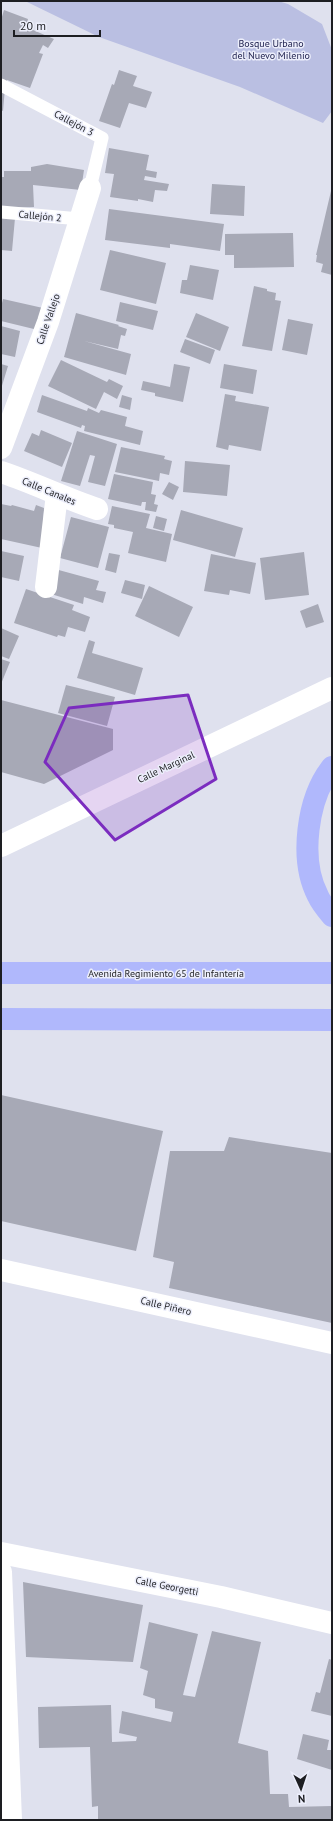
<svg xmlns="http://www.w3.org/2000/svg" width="333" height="1821" font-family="'PT Sans',sans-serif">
	<rect width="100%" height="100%" fill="#dfe1ee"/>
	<path fill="#babfe2" d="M25 1H278L288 4 322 24 332 50V111L323 123 240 87 99 37Z"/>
	<path fill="#a7a9b6" d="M4 10 28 19 26 27 54 39 48 48 43 45 39 53 43 54 30 88 7 80 6 84 1 82V20Z
		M119 70 137 76 133 86 152 92 146 108 129 103 120 128 99 121 112 84 114 85Z
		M1 87 5 88 3 111 1 110Z
		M109 148 149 155 146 170 157 172 156 178 145 176 144 180 169 184 167 191 155 190 153 202 138 199V201L110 197 114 174 105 173Z
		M47 164 84 170 81 190 33 185 34 207 2 208 1 177H4V171H31V167Z
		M212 184 245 186 244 216 210 214Z
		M331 191H332V275L321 272 323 264 316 262 317 255H316Z
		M109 209 224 224 220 251 170 244V248L105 240Z
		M1 217 15 218 12 251 1 250Z
		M293 233 294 267 234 268V255H225V234Z
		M110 250 166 263 156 304 100 290Z
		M190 265 219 270 213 300 180 293 182 280H187Z
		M254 286 267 289V291L276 293 275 300 281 301 272 351 242 346Z
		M3 299 43 308 38 330 1 321V307Z
		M120 302 158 311 153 330 116 321Z
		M76 313 119 325 118 326 127 329 125 336 121 335 118 349 84 341 131 354 126 375 64 357Z
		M196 313 229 327 220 351 186 337Z
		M288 319 313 324 307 355 282 350Z
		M1 326 20 331 15 357 1 354Z
		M185 339 215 350 210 364 180 352Z
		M61 360 107 382 109 379 123 386 117 399 104 392 96 409 48 386Z
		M1 364 8 366 1 389Z
		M174 364 190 367 183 402 155 396V393L141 390 143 381 170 387Z
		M224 364 257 370 253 394 220 388Z
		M225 394 236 396 235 401 269 407 261 451 229 445 228 450 216 447Z
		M42 395 87 411 88 408 99 413 101 410 127 417 125 426 143 431 140 445 84 431 85 426 82 425 81 428 37 412Z
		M122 395 132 398 130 410 119 407Z
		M41 430 72 443 62 467 24 451 32 433 39 436Z
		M77 431 117 444 105 486 88 482 95 456 90 455 80 486 61 481Z
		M121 447 165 456 164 459 172 461 169 475 160 473 159 481 115 472Z
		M185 461 230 465 227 496 183 492Z
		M114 474 153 482 151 494 156 495 154 504 158 505 156 512 145 510 146 502H142L141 506 108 499Z
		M169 482 179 487 173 500 162 494Z
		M1 504 11 506 12 505 34 511 36 505 44 508 42 548 1 539Z
		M112 506 150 514 146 528 172 534 166 562 128 553 133 532 114 528V525L108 524Z
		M181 510 243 528 235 557 173 540Z
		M156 516 167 519 164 531 153 528Z
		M71 517 109 527 98 568 60 558Z
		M1 551 24 556 19 581 1 577Z
		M304 552 309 595 265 600 260 558Z
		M109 553 120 555 116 573 105 570Z
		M211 554 256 563 250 594 230 590 229 595 204 591Z
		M55 569 99 581 96 590 106 592 103 603 84 597 83 604 48 593Z
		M125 580 145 585 142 599 121 593Z
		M149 586 193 607 179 637 135 616Z
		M26 589 74 605 72 610 90 617 85 632 68 627 65 637 58 635 57 637 14 623Z
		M318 604 324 622 306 628 300 611Z
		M1 628 19 636 9 659 1 656Z
		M89 640 95 642 92 653 143 668 135 695 77 678Z
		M1 659 10 662 1 684Z
		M66 685 115 697 107 726 58 713Z
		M1 700 113 729V750L44 784 1 772Z
		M1 1095 163 1131 136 1251 1 1221Z
		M229 1137 332 1153V1323L169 1288 174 1262 153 1257 170 1151H224Z
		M23 1582 143 1605 133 1662 26 1657Z
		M149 1622 198 1634 183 1695 195 1697 212 1631 261 1642 238 1743 268 1751 270 1794H288L289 1807 332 1806V1820H98V1806L92 1807 90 1747 39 1748 38 1707 111 1705 112 1742 136 1741 137 1737 119 1733 122 1711 171 1722 173 1712 155 1708V1699L143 1695 148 1671 140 1668Z
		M329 1659 332 1660V1716L311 1711 316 1692 320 1693Z
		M303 1734 329 1740 327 1750H332V1770L297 1759Z"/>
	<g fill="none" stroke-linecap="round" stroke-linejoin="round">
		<path stroke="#fff" stroke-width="13" d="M1 85 102 138 90 188
			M1 212 80 219"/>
		<path stroke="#fff" stroke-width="22" d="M1 448 48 322 90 188
			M1 472C34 483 64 498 97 509
			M46 587 57 494
			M1 846 332 688
			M1 1270 332 1343
			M1 1553 221 1597 332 1623
			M1 1572 11 1820"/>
		<path stroke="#b0b8fc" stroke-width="22" d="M332 767C307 798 299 860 318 896 321 903 327 910 332 916
			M1 973H332
			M1 1019 332 1020"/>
	</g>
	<path fill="#7b2cbf" fill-opacity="0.2" stroke="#7b2cbf" stroke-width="3" stroke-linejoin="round" d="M188 695 216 779 115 840 45 762 69 708Z"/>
	<g text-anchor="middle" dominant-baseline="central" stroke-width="3" stroke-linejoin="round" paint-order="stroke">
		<g font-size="10" fill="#212350" stroke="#eceefb">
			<text x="271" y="43">Bosque Urbano<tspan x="271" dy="12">del Nuevo Milenio</tspan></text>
		</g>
		<g font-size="10" fill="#1d1e22" stroke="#eceefb">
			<text transform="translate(74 123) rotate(28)">Callejón 3</text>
			<text transform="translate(40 216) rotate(5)">Callejón 2</text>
			<text transform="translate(48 319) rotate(-71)">Calle Vallejo</text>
			<text transform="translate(49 491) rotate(22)">Calle Canales</text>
			<text transform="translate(166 767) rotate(-25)">Calle Marginal</text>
			<text x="166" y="973">Avenida Regimiento 65 de Infantería</text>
			<text transform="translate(166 1306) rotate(13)">Calle Piñero</text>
			<text transform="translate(167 1586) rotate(11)">Calle Georgetti</text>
		</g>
	</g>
	<rect width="333" height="1821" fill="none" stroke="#1d1e22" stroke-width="4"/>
	<g transform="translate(301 1789) rotate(177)" stroke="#eceefb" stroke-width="3" paint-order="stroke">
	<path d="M0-3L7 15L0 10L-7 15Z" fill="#1d1e22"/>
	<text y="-6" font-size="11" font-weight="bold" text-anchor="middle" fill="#1d1e22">N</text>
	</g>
	<path d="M14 30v6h86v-6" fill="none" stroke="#1d1e22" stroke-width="2"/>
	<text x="20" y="30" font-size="12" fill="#1d1e22" stroke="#eceefb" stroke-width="3" paint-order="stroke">20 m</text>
</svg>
